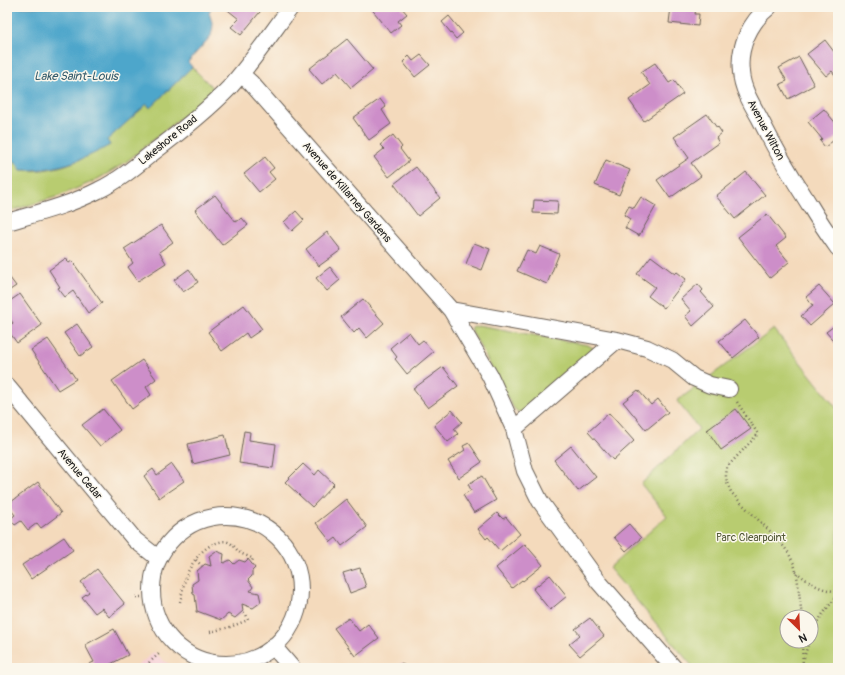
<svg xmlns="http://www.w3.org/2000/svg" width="845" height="675" font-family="Pangolin,sans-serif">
	<rect width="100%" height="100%" fill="#fbf7ec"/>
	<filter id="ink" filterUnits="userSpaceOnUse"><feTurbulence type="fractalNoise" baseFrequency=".025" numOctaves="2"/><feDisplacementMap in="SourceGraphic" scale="8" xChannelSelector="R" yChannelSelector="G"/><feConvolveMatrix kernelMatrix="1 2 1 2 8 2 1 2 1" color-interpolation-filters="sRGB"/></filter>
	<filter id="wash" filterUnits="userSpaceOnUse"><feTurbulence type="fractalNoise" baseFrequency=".012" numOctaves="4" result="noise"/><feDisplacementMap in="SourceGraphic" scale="16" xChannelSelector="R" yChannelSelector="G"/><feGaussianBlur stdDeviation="0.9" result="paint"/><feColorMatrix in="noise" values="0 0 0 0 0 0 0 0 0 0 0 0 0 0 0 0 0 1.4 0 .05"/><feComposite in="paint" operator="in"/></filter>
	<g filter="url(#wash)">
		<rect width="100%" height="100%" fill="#f4dabc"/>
		<path fill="#f6cfd6" d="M154 652 163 660 174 668H135Z"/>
		<path fill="#b8cc70" stroke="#6a7446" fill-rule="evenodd" d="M192 67 215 90 126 162 110 172 94 181 59 196 7 212V157L9 161H15L21 170C31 171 40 171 49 169 71 166 91 154 110 145L107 140 147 104 150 108Z
			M478 325 588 345 593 348 595 352 525 413C517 413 515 410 511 404L470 328 473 326Z
			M774 329 838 410V668H694L609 568 667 516 641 484 699 429 677 401ZM787 617H811V641H787Z"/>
		<path fill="#4da6cb" stroke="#346174" d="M7 7H212L209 12 213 26 211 36 188 62 192 67 150 108 147 104 107 140 110 145C82 161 54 171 21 170L15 161H9L7 157Z"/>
		<g id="blocks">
			<path fill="#cd8ec9" d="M224 7H264L241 35 231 27 239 19Z
				M370 7H401L407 14 398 21 401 25 391 33Z
				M671 7H696L695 14H699L698 26 669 23Z
				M449 16 463 33 456 39 442 22Z
				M347 39 373 70 351 88 337 72 322 84 309 69Z
				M825 40 838 57V79L832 71 826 76 807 54Z
				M421 55 430 65 415 77 403 62 409 56 413 61Z
				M799 57 814 85 788 99 780 84 787 81 779 68Z
				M655 63 669 83 674 80 683 94 644 121 629 100 650 85 641 72Z
				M380 99 386 107 382 110 391 124 369 140 353 118Z
				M824 109 838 126V137L825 147 820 141 822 139 808 122Z
				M707 114 717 128 718 127 722 133 716 138 719 143 691 163 701 176 670 198 657 180 689 158 674 137Z
				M393 135 402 147 400 149 409 161 389 177 374 157 384 149 380 145Z
				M265 157 274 168 269 172 275 179 259 192 244 174Z
				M606 160 630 170 619 195 595 185Z
				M416 167 440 198 418 216 394 184Z
				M746 172 765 195 735 219 716 196Z
				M215 195 236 222 242 218 248 225 222 245 195 210Z
				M641 197 656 206 639 236 625 228 630 219 624 215 629 206 634 208Z
				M534 200 558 201 557 214 533 213Z
				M296 211 304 220 292 231 284 222Z
				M767 214 786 238 776 246 789 262 770 278 738 237Z
				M161 225 173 242 159 252 166 263 138 281 128 267 133 263 124 249Z
				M327 232 341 250 319 266 306 249Z
				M474 243 490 249 482 270 466 264Z
				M540 246 559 254 547 284 517 271 527 250 536 254Z
				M651 256 675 274 677 272 686 279 664 308 648 296 655 287 637 274Z
				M66 258 69 263 72 261 102 303 88 313 73 291 65 297 58 288 60 287 49 270Z
				M330 267 340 280 327 291 316 278Z
				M189 269 198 282 183 292 174 280Z
				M7 274 16 286 7 292Z
				M698 284 703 290 701 292 714 307 693 326 685 316 691 311 681 299Z
				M819 286 835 304 810 326 801 316 813 306 806 297Z
				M20 294 42 325 17 343 7 329V327L13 323 7 315V303Z
				M363 299 384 323 367 338 359 328 354 333 341 317Z
				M244 305 262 329 249 338 246 333 222 351 208 332Z
				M745 320 759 337 733 358 719 341Z
				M838 323V346L826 332Z
				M77 324 93 347 80 356 64 333Z
				M409 332 418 344 423 340 433 352 407 374 395 359 397 357 390 348Z
				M48 339 76 379 58 390 31 350Z
				M142 360 156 379 146 387 151 395 132 409 112 381Z
				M443 367 458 386 428 408 413 389Z
				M638 390 651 405 658 399 668 412 646 430 623 402Z
				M103 409 120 430 100 446 82 425Z
				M736 409 751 429 721 450 707 430Z
				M452 410 462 422 454 429 458 434 448 442 434 425Z
				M609 413 634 441 613 460 588 432Z
				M244 431 250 432 249 440 276 444 273 468 239 463Z
				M225 435 230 455 193 464 188 444Z
				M469 443 482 462 459 478 448 461 465 450 463 446Z
				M571 446 596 477 578 491 554 460Z
				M172 464 184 481 159 498 144 476 153 469 157 475Z
				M303 464 315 475 319 470 334 484 312 507 285 482Z
				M482 476 496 500 474 513 463 495 471 490 468 484Z
				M38 482 61 513 41 528 37 523 28 530 21 521 15 525 10 519 15 515 7 505Z
				M346 499 367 527 342 546 336 538 331 542 316 523Z
				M497 513 503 519 506 517 520 534 500 551 488 537 486 539 478 529Z
				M629 524 641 538 626 551 614 537Z
				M64 537 73 550 31 579 22 565Z
				M525 544 543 565 523 581 522 580 512 588 496 568Z
				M216 551 224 554 223 562 224 563 230 560 234 564 239 560 245 562 248 559 255 568 252 571V576L248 580 253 587 250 591 259 593 261 602 253 608 242 604 243 611 235 618 228 614 221 620 197 611 195 595 193 594 192 584 198 580 197 571 205 564 211 566 209 556Z
				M360 568 366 587 350 593 343 573Z
				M97 569 125 604 109 617 102 608 95 613 82 597 89 592 81 582Z
				M550 575 567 596 550 610 533 589Z
				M349 618 359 631 368 624 379 638 355 656 334 628Z
				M590 618 604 636 580 656 569 644 580 635 575 629Z
				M114 629 128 655 103 668H91L89 664 94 662 85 645Z
				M402 663 406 668H395Z"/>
		</g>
	</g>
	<g filter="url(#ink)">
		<use href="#blocks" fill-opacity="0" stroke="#685e54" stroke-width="1"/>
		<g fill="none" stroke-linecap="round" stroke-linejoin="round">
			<defs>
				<path id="minor" d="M769 7C750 22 738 47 741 72 742 88 751 103 759 117 774 147 791 176 809 204 818 219 828 234 838 248
					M241 74 251 83 451 310 490 376 514 429 525 471 540 501 598 581 674 668
					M7 222C38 213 70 205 99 190 118 181 135 167 151 154 179 133 206 112 230 87 252 62 271 34 291 7
					M451 310 617 340 647 348 672 360 694 378 710 385 729 389
					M7 386 135 540 158 558
					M514 429 617 340
					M152 590a74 74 0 1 1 148 0a74 74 0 1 1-148 0Z
					M273 646 292 668"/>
			</defs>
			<use href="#minor" stroke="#685e54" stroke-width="18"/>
			<path stroke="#685e54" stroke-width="2.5" stroke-dasharray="1 3" stroke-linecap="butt" d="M737 402 758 434 727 467 726 476 727 483 731 492 741 503 777 538 788 552 794 564 797 575 802 617
				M196 560 202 566
				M796 572C809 582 820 591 838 591
				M136 597H144
				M180 602C182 595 183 587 185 580 189 566 201 548 216 543 220 542 224 540 228 542 233 544 235 548 239 552 243 555 249 556 253 559L251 563
				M196 612 197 611
				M210 632 230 627 248 620 246 614 242 612
				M811 636C817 620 827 608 838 595
				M802 641 803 668
				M804 658 809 641
				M148 664 152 668
				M143 668 160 653"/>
			<use href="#minor" stroke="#fff" stroke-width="16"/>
		</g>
	</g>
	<g text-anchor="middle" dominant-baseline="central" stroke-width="3" stroke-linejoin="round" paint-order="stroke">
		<g font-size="11" fill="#1c1c1c" stroke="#fbf7ec">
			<text transform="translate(766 130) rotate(62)">Avenue Wilton</text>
			<text transform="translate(168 140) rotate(-39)">Lakeshore Road</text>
			<text transform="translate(347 192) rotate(49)">Avenue de Killarney Gardens</text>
			<text transform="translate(80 474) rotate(50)">Avenue Cedar</text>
		</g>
		<g font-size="11" fill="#535a39" stroke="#fbf7ec">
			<text x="751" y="537">Parc Clearpoint</text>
		</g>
		<g font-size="12" font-style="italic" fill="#325a6b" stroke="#fbf7ec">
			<text x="76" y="76">Lake Saint-Louis</text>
		</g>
	</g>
	<rect width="845" height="675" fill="none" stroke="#fbf7ec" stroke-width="24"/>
	<g transform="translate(799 629) rotate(156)"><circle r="19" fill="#fbf7ec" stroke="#a29f99"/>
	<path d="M0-3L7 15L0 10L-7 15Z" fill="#c8321e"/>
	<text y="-6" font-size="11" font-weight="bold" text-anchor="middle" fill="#1c1c1c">N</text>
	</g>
</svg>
